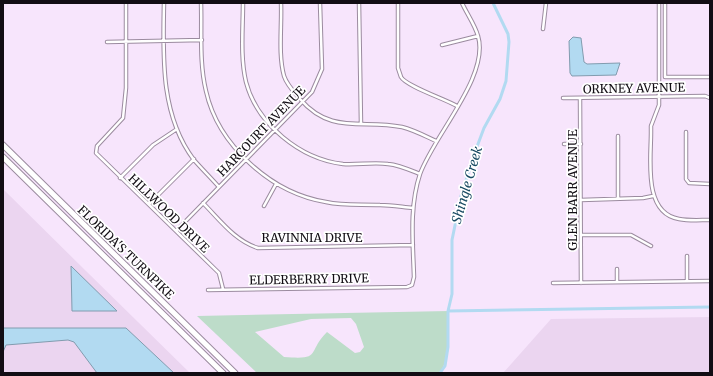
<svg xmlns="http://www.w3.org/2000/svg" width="713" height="376" font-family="Merriweather,serif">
	<rect width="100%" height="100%" fill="#f7e5fc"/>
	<path fill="#ebd5f0" d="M3 189 86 271 190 373H3Z
		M710 317V373H503L551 319Z"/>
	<path fill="#bddcc9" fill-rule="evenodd" d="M449 311 448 354 441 373H257L197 316ZM351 318 356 324 364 347 360 352 355 353 327 332C306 353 323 360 284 357L255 332 311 319Z"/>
	<path fill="#b2daf1" stroke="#829caf" d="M573 37 581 38 584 62 587 64 620 63 616 75 572 76 570 73 569 41Z
		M71 266 117 311H72Z
		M3 328H126L174 373H97L74 342 68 340 6 345 3 352Z"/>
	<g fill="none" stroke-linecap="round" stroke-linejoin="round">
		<path stroke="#b2daf1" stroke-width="3" d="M448 311 710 307
			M440 373 445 366 448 347V311L452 294V240L461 196 475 152 484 128 500 99 506 81 509 42 508 34 493 3"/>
		<defs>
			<path id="street" d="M126 3V88L123 118 97 146 96 153 219 273 223 289
				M164 3C163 56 160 115 194 160 202 169 211 178 219 187
				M201 3C202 32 199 62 206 91 218 145 271 193 326 202 344 206 361 204 380 205 391 205 402 207 413 208
				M243 3C243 28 240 57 246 82 257 124 300 159 343 164 358 165 373 162 388 164 399 165 410 170 420 174
				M281 3C282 26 278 54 284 76 287 85 294 92 300 99 331 135 362 119 402 127 414 130 425 136 436 141
				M359 3 361 124
				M398 3V68C399 71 400 74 401 77 406 86 445 99 457 106
				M659 3V105L651 126V133C651 160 643 213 679 219 689 221 700 220 710 220
				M665 3V77H710
				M543 29 546 3
				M107 42 202 40
				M442 45 478 36
				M563 98 705 96 710 98
				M580 98 581 283
				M686 132V179L689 183 710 184
				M618 136V199
				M564 144H581
				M120 178 153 145 177 129
				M581 200 643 198 653 196
				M203 203C220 220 235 241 258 248L413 245
				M149 204 194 159
				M264 206 276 184
				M176 231 312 92 322 69 320 3
				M582 235H631L651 246
				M687 256V281
				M617 269V282
				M553 283 710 281
				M208 290 407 287 412 285 414 277C413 243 409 207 420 174 434 135 490 76 478 36 475 25 467 14 462 3"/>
			<path id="highway" d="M3 145 235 373
				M3 157 223 373"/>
		</defs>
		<use href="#street" stroke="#9b8b9f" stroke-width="4.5"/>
		<use href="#highway" stroke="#9b8b9f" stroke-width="7"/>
		<use href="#street" stroke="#fff" stroke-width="2.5"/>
		<use href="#highway" stroke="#fff" stroke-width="5"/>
	</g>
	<g text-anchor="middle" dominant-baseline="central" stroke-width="3.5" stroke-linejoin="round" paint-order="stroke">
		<g font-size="12" fill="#120d14" stroke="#fff">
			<text transform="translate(634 88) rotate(-1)">ORKNEY AVENUE</text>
			<text transform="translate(261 131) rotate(-46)">HARCOURT AVENUE</text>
			<text transform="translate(572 190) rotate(-90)">GLEN BARR AVENUE</text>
			<text transform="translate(169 213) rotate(44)">HILLWOOD DRIVE</text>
			<text x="312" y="237">RAVINNIA DRIVE</text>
			<text transform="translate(126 252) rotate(44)">FLORIDA'S TURNPIKE</text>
			<text transform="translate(309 279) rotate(-1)">ELDERBERRY DRIVE</text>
		</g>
		<g font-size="13" font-style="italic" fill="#184a62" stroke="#fff">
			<text transform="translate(467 185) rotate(-74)">Shingle Creek</text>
		</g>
	</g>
	<rect width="713" height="376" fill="none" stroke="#120d14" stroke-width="8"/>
</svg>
